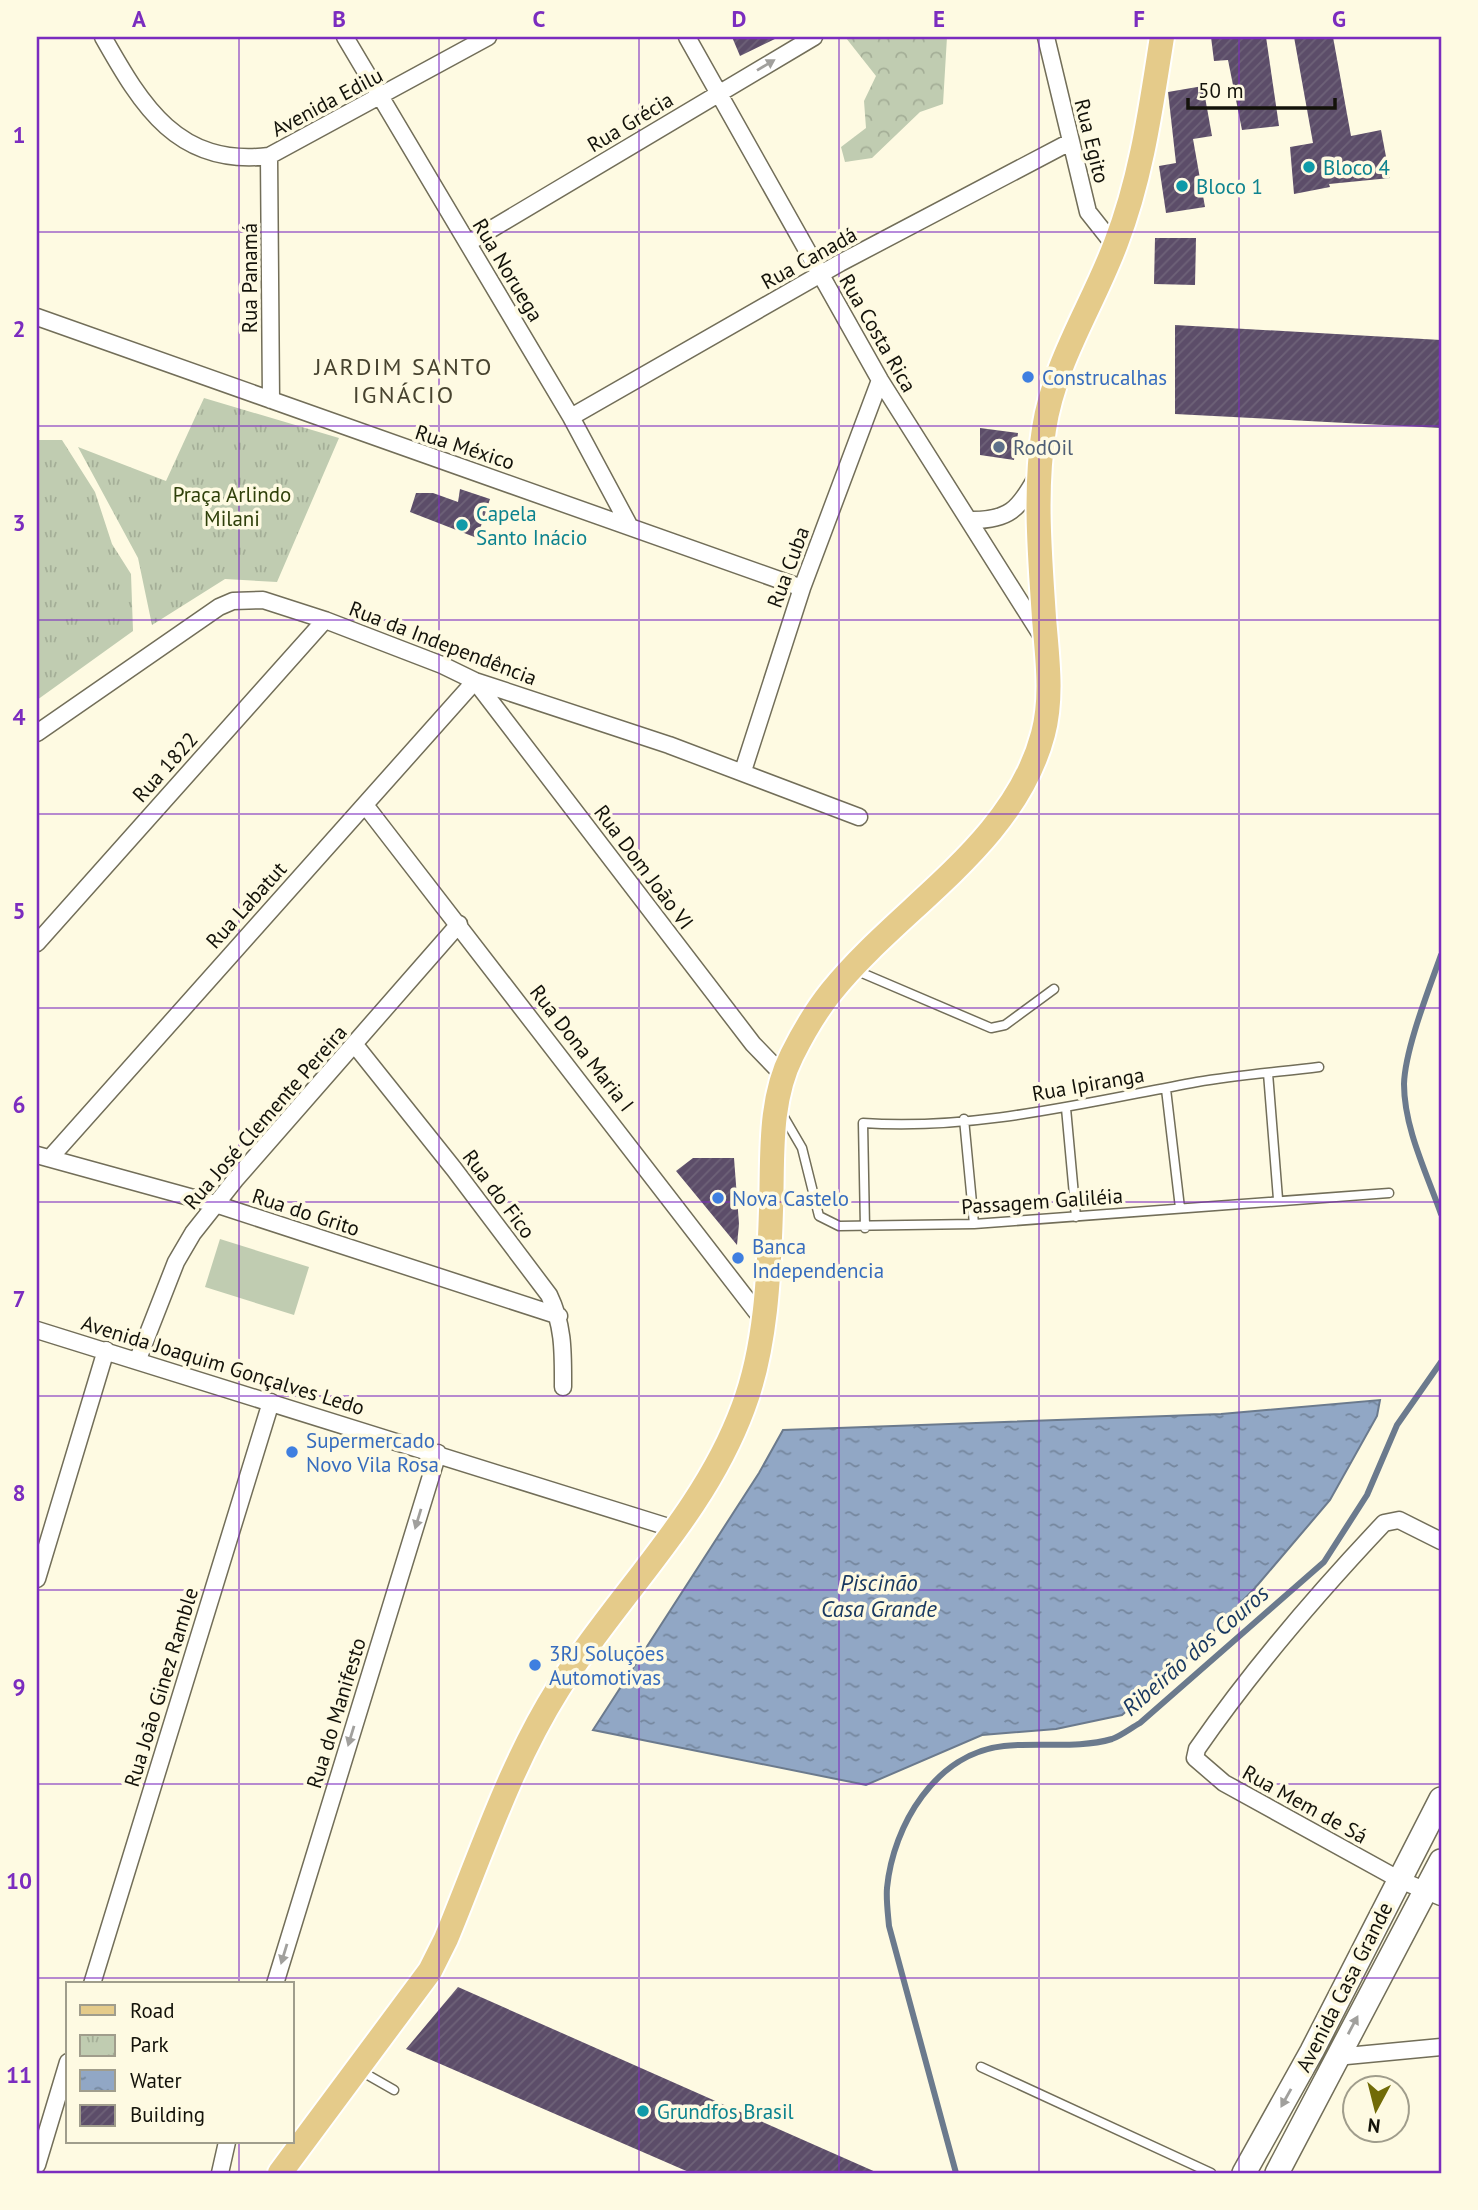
<svg xmlns="http://www.w3.org/2000/svg" width="1478" height="2210" font-family="'PT Sans',sans-serif">
	<defs>
		<pattern id="forest-crowns" width="20" height="18" patternUnits="userSpaceOnUse" patternTransform="scale(1.75)"><rect width="20" height="18" fill="#c0ccb1"/><path d="M2 6a3 3 0 1 1 6 0M12 15a3 3 0 1 1 6 0" fill="none" stroke="#a4ae97"/></pattern>
		<pattern id="park-tufts" width="24" height="20" patternUnits="userSpaceOnUse" patternTransform="scale(1.75)"><rect width="24" height="20" fill="#c0ccb1"/><path d="M3 7l-1-3M5 7V3M7 7l1-3M15 17l-1-3M17 17v-4M19 17l1-3" fill="none" stroke="#a4ae97"/></pattern>
		<pattern id="water-ripples" width="26" height="14" patternUnits="userSpaceOnUse" patternTransform="scale(1.75)"><rect width="26" height="14" fill="#91a7c5"/><path d="M2 4q2-2 4 0t4 0M15 11q2-2 4 0t4 0" fill="none" stroke="#75879e"/></pattern>
		<pattern id="building-hatch" width="6" height="6" patternUnits="userSpaceOnUse" patternTransform="scale(1.75)"><rect width="6" height="6" fill="#5c4d69"/><path d="M-1 1l2-2M0 6l6-6M5 7l2-2" fill="none" stroke="#6e6278"/></pattern>
	</defs>
	<rect width="100%" height="100%" fill="#fefae2"/>
	<path fill="#c0ccb1" d="M220 1239 309 1267 294 1315 205 1287Z"/>
	<path fill="url(#forest-crowns)" d="M849 37H947L943 104 920 112 872 158 845 162 841 147 866 128 864 101 876 76 846 38Z"/>
	<path fill="url(#park-tufts)" d="M204 398 339 438 277 582 225 579 152 625 138 558 78 447 166 481Z
		M37 440H62L95 492 112 544 131 574 133 631 37 700Z"/>
	<path fill="url(#water-ripples)" stroke="#6b7a8d" stroke-width="2" d="M1380 1400 1377 1416 1330 1500 1255 1588 1187 1658 1122 1715 1056 1729 982 1735 866 1785 593 1730 759 1473 783 1430 1221 1414Z"/>
	<g fill="none" stroke-linecap="round" stroke-linejoin="round">
		<path stroke="#6b7a8d" stroke-width="6" d="M1441 955C1429 989 1405 1049 1404 1084 1404 1128 1427 1174 1441 1214
			M956 2173 889 1926C888 1914 886 1900 887 1888 893 1825 936 1753 1004 1746 1039 1742 1078 1749 1112 1739 1121 1736 1131 1728 1140 1723L1324 1562 1367 1495 1397 1425 1441 1362"/>
	</g>
	<path fill="url(#building-hatch)" d="M732 37H779L740 56Z
		M1211 37H1266L1279 126 1242 130 1228 60 1214 61Z
		M1294 37H1333L1351 136 1381 130 1390 178 1329 184 1330 187 1294 194 1290 147 1313 143Z
		M1203 86 1212 136 1193 139 1205 207 1166 213 1159 166 1176 163 1168 92Z
		M1155 238H1196L1195 285 1154 284Z
		M1175 325 1441 340V428L1175 414Z
		M980 428 1018 433 1014 460 980 455Z
		M460 489 490 499 477 538 410 512 416 493H433L458 502Z
		M693 1158H734L739 1224 737 1245 676 1171Z
		M458 1987 878 2173H691L406 2049Z"/>
	<g fill="none" stroke-linecap="round" stroke-linejoin="round">
		<defs>
			<path id="service" d="M855 970 991 1028 1005 1025 1054 989
				M1268 1073 1278 1199
				M1166 1089 1180 1208
				M1066 1108 1076 1217
				M781 1112 802 1148 819 1216 839 1226 974 1224 1389 1193
				M964 1119 974 1224
				M865 1228 863 1123C974 1131 1088 1102 1197 1082 1237 1075 1278 1072 1319 1067
				M981 2067 1211 2173
				M359 2070 394 2090"/>
			<path id="minor" d="M103 37C142 106 178 167 269 156L488 37
				M345 37 571 417 630 527
				M687 37 880 380 1043 638
				M1046 37 1088 212 1115 246
				M269 156 271 400
				M468 243 814 37
				M37 317 802 588
				M571 417 840 263 1070 142
				M969 520C1009 521 1019 509 1037 476
				M37 733 219 607 233 601 263 600 325 620 442 665 475 681 669 745 859 817
				M743 771 802 588 880 380
				M365 805 762 1319
				M37 943 325 620
				M355 1045 454 1169 549 1295C564 1326 563 1353 563 1387
				M37 1155 215 1204 559 1316
				M50 1158 475 681 753 1044 783 1075
				M37 1330 678 1530
				M138 1359 176 1262 193 1233 235 1180 459 924
				M1441 1541 1399 1520 1384 1523C1316 1595 1253 1668 1197 1749L1195 1758 1224 1783 1400 1880 1441 1897
				M37 1579 106 1350
				M92 1984 271 1402
				M275 1984 438 1453
				M1336 2057 1441 2047
				M37 2165 68 2062
				M220 2173 227 2142"/>
			<path id="secondary" d="M1244 2173 1312 2051 1441 1799
				M1277 2173 1441 1861"/>
			<path id="primary" d="M280 2173 430 1971 446 1939C481 1855 509 1767 558 1689 618 1594 703 1516 743 1408 766 1348 769 1275 771 1210 773 1160 768 1102 792 1055 803 1033 815 1012 831 992 899 907 1014 845 1043 734 1053 697 1047 656 1044 618 1040 556 1034 491 1044 429 1054 362 1093 305 1116 243 1142 176 1151 106 1162 37"/>
		</defs>
		<use href="#service" stroke="#726e59" stroke-width="11"/>
		<use href="#minor" stroke="#726e59" stroke-width="19"/>
		<use href="#secondary" stroke="#726e59" stroke-width="26"/>
		<use href="#primary" stroke="#fff" stroke-width="28"/>
		<use href="#service" stroke="#fff" stroke-width="8"/>
		<use href="#minor" stroke="#fff" stroke-width="16"/>
		<use href="#secondary" stroke="#fff" stroke-width="23"/>
		<use href="#primary" stroke="#e5cb8a" stroke-width="24"/>
	</g>
	<defs><path id="oneway-solid" d="M-6-.8H1V-3.2L6.5 0L1 3.2V.8H-6Z" transform="scale(1.75)"/></defs>
	<g fill="#a1a09d">
		<use href="#oneway-solid" transform="translate(766 65) rotate(-31)"/>
		<use href="#oneway-solid" transform="translate(418 1519) rotate(107)"/>
		<use href="#oneway-solid" transform="translate(351 1736) rotate(107)"/>
		<use href="#oneway-solid" transform="translate(284 1954) rotate(107)"/>
		<use href="#oneway-solid" transform="translate(1353 2025) rotate(-62)"/>
		<use href="#oneway-solid" transform="translate(1286 2098) rotate(119)"/>
	</g>
	<path fill="none" stroke="#7b2cbf" stroke-width="2" stroke-opacity="0.55" d="M239 37V1984M439 37V2173M639 37V2173M839 37V2173M1039 37V2173M1239 37V2173M37 232H1441M37 426H1441M37 620H1441M37 814H1441M37 1008H1441M37 1202H1441M37 1396H1441M37 1590H1441M37 1784H1441M37 1978H1441M239 2142V2173"/>
	<g fill="#0f9aa8" stroke="#fefae2" stroke-width="2.5">
		<circle cx="1309" cy="167" r="7"/>
		<circle cx="1182" cy="186" r="7"/>
		<circle cx="462" cy="525" r="7"/>
		<circle cx="643" cy="2111" r="7"/>
	</g>
	<g fill="#3f7fe0" stroke="#fefae2" stroke-width="2.5">
		<circle cx="1028" cy="377" r="7"/>
		<circle cx="718" cy="1198" r="7"/>
		<circle cx="738" cy="1258" r="7"/>
		<circle cx="292" cy="1452" r="7"/>
		<circle cx="535" cy="1665" r="7"/>
	</g>
	<circle fill="#5c6f8a" stroke="#fefae2" stroke-width="2.5" cx="999" cy="447" r="7"/>
	<g text-anchor="middle" dominant-baseline="central" stroke-width="7" stroke-linejoin="round" paint-order="stroke">
		<g font-size="21" fill="#13120a" stroke="#fefae2">
			<text transform="translate(327 102) rotate(-28)">Avenida Edilu</text>
			<text transform="translate(630 122) rotate(-31)">Rua Grécia</text>
			<text transform="translate(1092 141) rotate(76)">Rua Egito</text>
			<text transform="translate(809 258) rotate(-29)">Rua Canadá</text>
			<text transform="translate(508 270) rotate(59)">Rua Noruega</text>
			<text transform="translate(249 278) rotate(-90)">Rua Panamá</text>
			<text transform="translate(878 333) rotate(60)">Rua Costa Rica</text>
			<text transform="translate(465 447) rotate(18)">Rua México</text>
			<text transform="translate(788 567) rotate(-70)">Rua Cuba</text>
			<text transform="translate(443 643) rotate(21)">Rua da Independência</text>
			<text transform="translate(165 767) rotate(-48)">Rua 1822</text>
			<text transform="translate(644 867) rotate(53)">Rua Dom João VI</text>
			<text transform="translate(246 905) rotate(-48)">Rua Labatut</text>
			<text transform="translate(582 1048) rotate(52)">Rua Dona Maria I</text>
			<text transform="translate(1088 1084) rotate(-10)">Rua Ipiranga</text>
			<text transform="translate(265 1117) rotate(-49)">Rua José Clemente Pereira</text>
			<text transform="translate(499 1194) rotate(53)">Rua do Fico</text>
			<text transform="translate(1042 1201) rotate(-4)">Passagem Galiléia</text>
			<text transform="translate(306 1212) rotate(18)">Rua do Grito</text>
			<text transform="translate(223 1365) rotate(17)">Avenida Joaquim Gonçalves Ledo</text>
			<text transform="translate(161 1687) rotate(-73)">Rua João Ginez Ramble</text>
			<text transform="translate(336 1713) rotate(-73)">Rua do Manifesto</text>
			<text transform="translate(1305 1804) rotate(29)">Rua Mem de Sá</text>
			<text transform="translate(1344 1987) rotate(-63)">Avenida Casa Grande</text>
		</g>
		<g font-size="21" fill="#0d838f" stroke="#fefae2" text-anchor="start">
			<text x="1323" y="167">Bloco 4</text>
			<text x="1196" y="186">Bloco 1</text>
			<text x="476" y="513">Capela<tspan x="476" dy="24">Santo Inácio</tspan></text>
			<text x="657" y="2111">Grundfos Brasil</text>
		</g>
		<g font-size="21" fill="#366cbe" stroke="#fefae2" text-anchor="start">
			<text x="1042" y="377">Construcalhas</text>
			<text x="732" y="1198">Nova Castelo</text>
			<text x="752" y="1246">Banca<tspan x="752" dy="24">Independencia</tspan></text>
			<text x="306" y="1440">Supermercado<tspan x="306" dy="24">Novo Vila Rosa</tspan></text>
			<text x="549" y="1653">3RJ Soluções<tspan x="549" dy="24">Automotivas</tspan></text>
		</g>
		<g font-size="21" fill="#4e5e75" stroke="#fefae2" text-anchor="start">
			<text x="1013" y="447">RodOil</text>
		</g>
		<g font-size="21" fill="#2f400a" stroke="#fefae2">
			<text x="232" y="494">Praça Arlindo<tspan x="232" dy="24">Milani</tspan></text>
		</g>
		<g font-size="23" font-style="italic" fill="#193961" stroke="#fefae2">
			<text x="879" y="1582">Piscinão<tspan x="879" dy="26">Casa Grande</tspan></text>
			<text transform="translate(1195 1650) rotate(-41)">Ribeirão dos Couros</text>
		</g>
		<g font-size="24" letter-spacing="2" fill="#47432f" stroke="#fefae2">
			<text x="404" y="366">JARDIM SANTO<tspan x="404" dy="28">IGNÁCIO</tspan></text>
		</g>
	</g>
	<rect width="1478" height="2210" fill="none" stroke="#fefae2" stroke-width="77"/>
	<rect x="66" y="1982" width="228" height="161" fill="#fefae2" stroke="#a09d8c" stroke-width="2"/>
	<rect x="80" y="2005" width="35" height="10" fill="#e5cb8a" stroke="#a09d8c" stroke-width="2"/>
	<text x="130" y="2018" font-size="21" fill="#13120a">Road</text>
	<rect x="80" y="2035" width="35" height="21" fill="url(#park-tufts)" stroke="#a09d8c" stroke-width="2"/>
	<text x="130" y="2052" font-size="21" fill="#13120a">Park</text>
	<rect x="80" y="2070" width="35" height="21" fill="url(#water-ripples)" stroke="#a09d8c" stroke-width="2"/>
	<text x="130" y="2088" font-size="21" fill="#13120a">Water</text>
	<rect x="80" y="2105" width="35" height="21" fill="url(#building-hatch)" stroke="#a09d8c" stroke-width="2"/>
	<text x="130" y="2122" font-size="21" fill="#13120a">Building</text>
	<g transform="translate(1376 2109) rotate(187)"><circle r="33" fill="#fefae2" stroke="#a09d8c" stroke-width="2"/>
	<path d="M0-5L12 26L0 18L-12 26Z" fill="#716b07"/>
	<text y="-10" font-size="19" font-weight="bold" text-anchor="middle" fill="#13120a">N</text>
	</g>
	<path d="M1188 98v10h147v-10" fill="none" stroke="#13120a" stroke-width="3.5"/>
	<text x="1198" y="98" font-size="21" fill="#13120a" stroke="#fefae2" stroke-width="5" paint-order="stroke">50 m</text>
	<rect x="38" y="38" width="1402" height="2134" fill="none" stroke="#7b2cbf" stroke-width="2.5"/>
	<g font-size="23" text-anchor="middle" font-weight="bold" fill="#7b2cbf">
		<text x="139" y="27">A</text>
		<text x="339" y="27">B</text>
		<text x="539" y="27">C</text>
		<text x="739" y="27">D</text>
		<text x="939" y="27">E</text>
		<text x="1139" y="27">F</text>
		<text x="1339" y="27">G</text>
		<text x="19" y="143">1</text>
		<text x="19" y="337">2</text>
		<text x="19" y="531">3</text>
		<text x="19" y="725">4</text>
		<text x="19" y="919">5</text>
		<text x="19" y="1113">6</text>
		<text x="19" y="1307">7</text>
		<text x="19" y="1501">8</text>
		<text x="19" y="1695">9</text>
		<text x="19" y="1889">10</text>
		<text x="19" y="2083">11</text>
	</g>
</svg>
